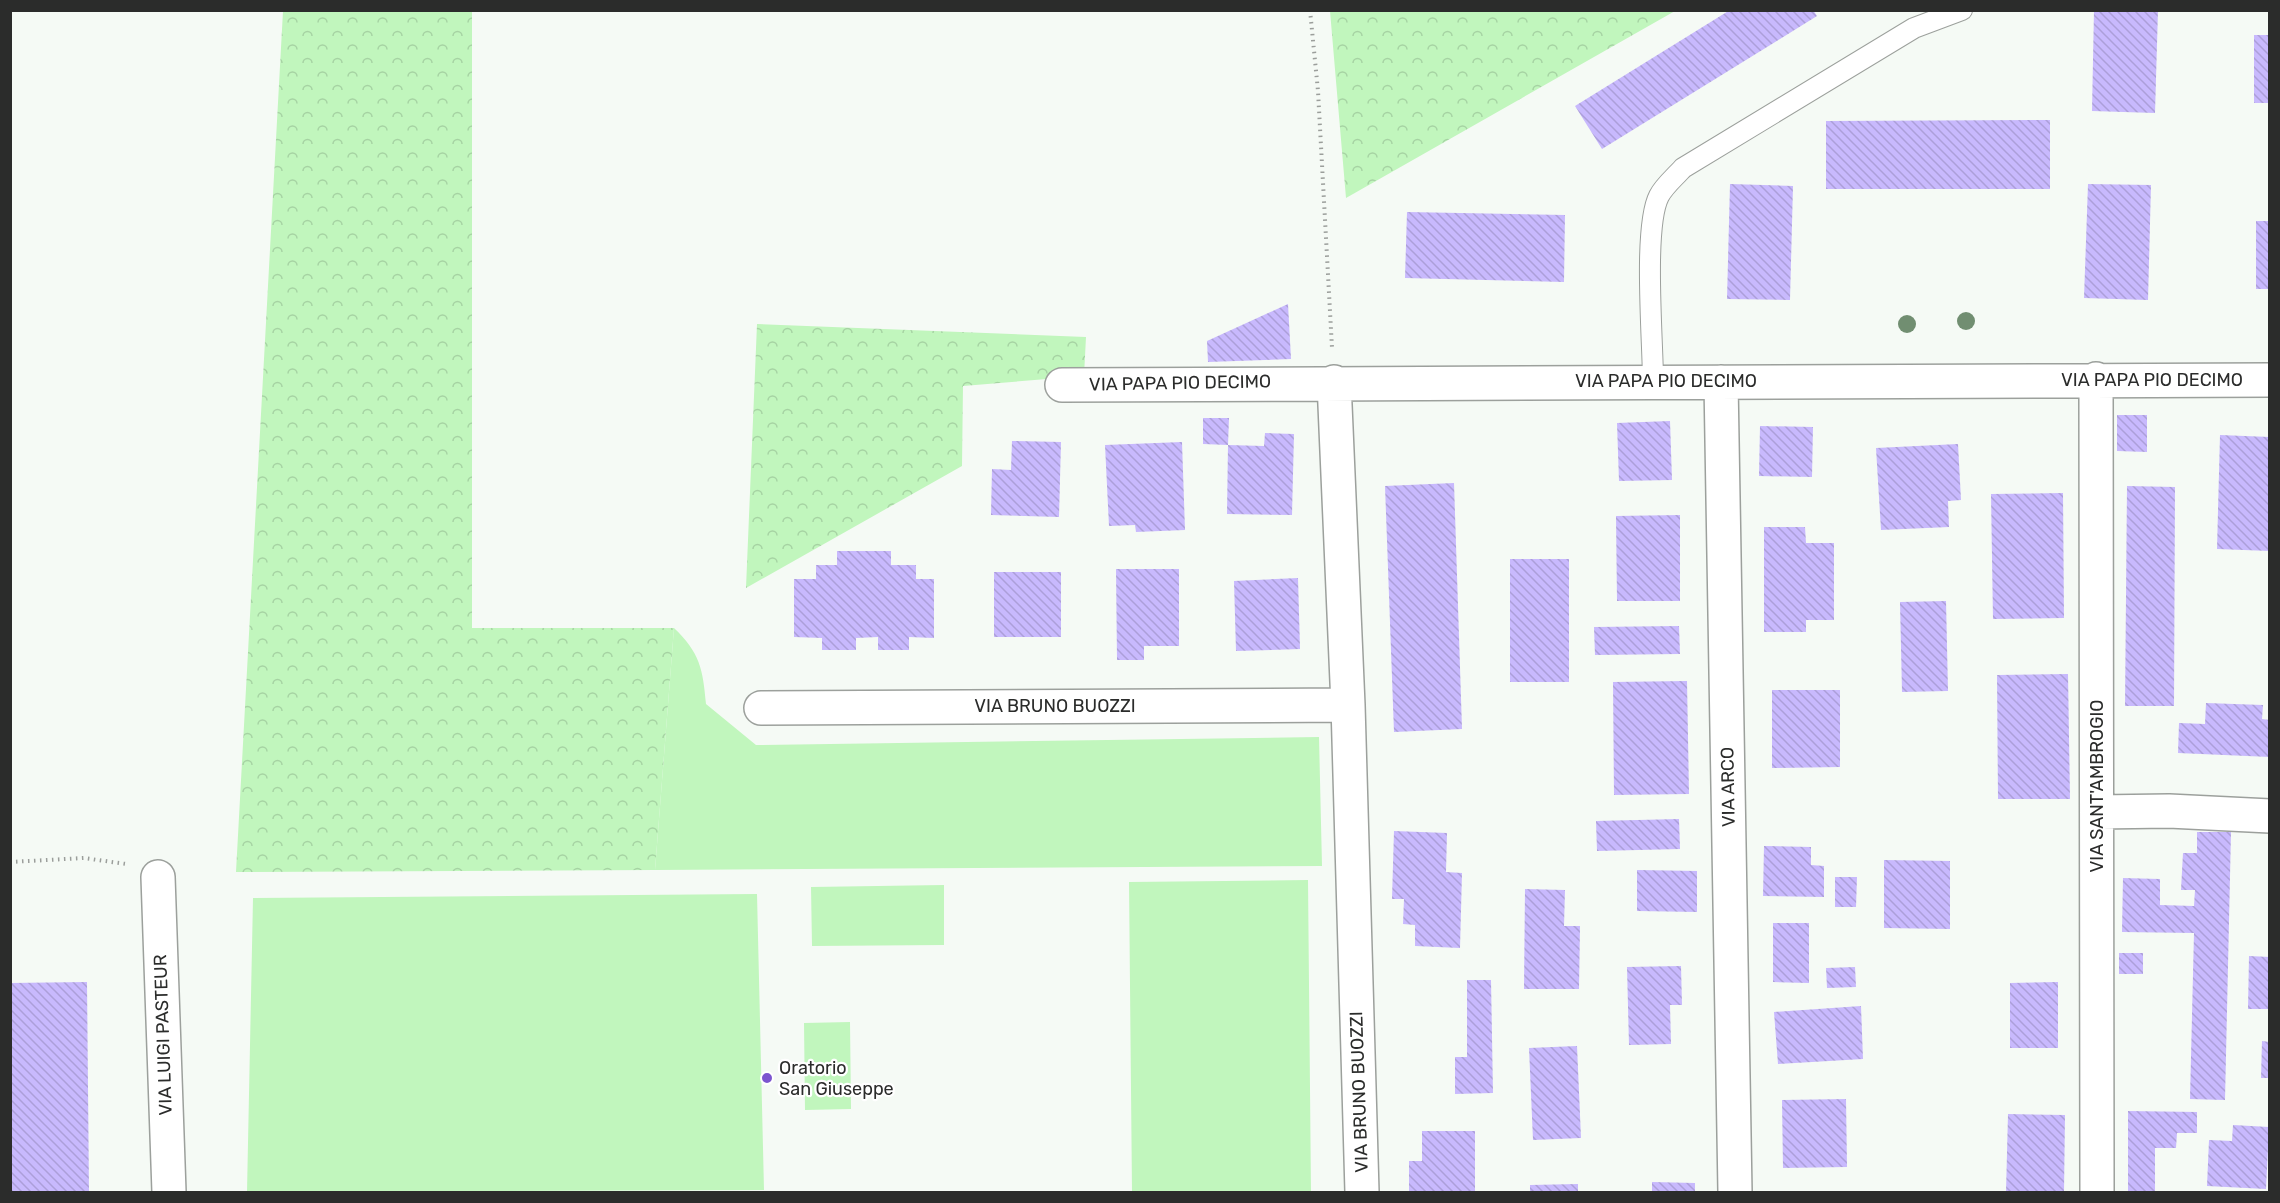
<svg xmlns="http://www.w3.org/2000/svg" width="2280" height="1203" font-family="Rubik,sans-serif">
	<defs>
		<pattern id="forest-crowns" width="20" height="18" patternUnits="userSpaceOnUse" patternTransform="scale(1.5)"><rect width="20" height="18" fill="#c1f6bd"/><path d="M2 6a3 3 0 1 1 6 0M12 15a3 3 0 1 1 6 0" fill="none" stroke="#a6d3a3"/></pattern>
		<pattern id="building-back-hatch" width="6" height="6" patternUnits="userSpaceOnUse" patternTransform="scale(1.5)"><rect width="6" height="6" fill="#c8b9fd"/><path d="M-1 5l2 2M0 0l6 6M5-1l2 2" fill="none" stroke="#ac9fd9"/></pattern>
	</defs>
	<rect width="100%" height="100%" fill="#f5faf5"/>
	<path fill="#c1f6bd" d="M674 628C700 653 703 669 706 704L756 745 1319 737 1322 866 655 870Z
		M1308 880 1311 1192H1132L1129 882Z
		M944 885V945L812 946 811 887Z
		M757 894 764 1190 247 1192 253 898Z
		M850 1022 851 1109 805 1110 804 1023Z"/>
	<path fill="url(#forest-crowns)" d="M283 11H472V628H674L655 870 236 872Z
		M1330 11V10L1675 11 1346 198Z
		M757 324 1086 337 1084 376 963 386 962 466 746 588Z"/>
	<path fill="url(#building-back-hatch)" d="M1730 10H1813L1817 16 1602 149 1575 106Z
		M2094 10H2158L2155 113 2092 111Z
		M2254 35H2270V103H2254Z
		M2050 120V189H1826V121Z
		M1730 184 1793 186 1790 300 1727 299Z
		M2088 184 2151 185 2148 300 2084 298Z
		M1407 212 1565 215 1564 282 1405 278Z
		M2256 221H2270V289H2256Z
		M1288 304 1291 359 1208 362 1207 341Z
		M2117 415H2147V452L2117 451Z
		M1203 418H1229L1228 445 1203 444Z
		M1670 421 1672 480 1619 481 1617 423Z
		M1760 426 1813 427 1812 477 1759 476Z
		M1265 433 1294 434 1292 515 1227 514 1228 445 1264 446Z
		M2220 435 2270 437V551L2217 549Z
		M1012 441 1061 442 1059 517 991 515 992 469 1011 470Z
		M1182 442 1185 530 1136 532 1135 525 1109 526 1105 445Z
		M1958 444 1961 500 1948 501 1949 527 1881 530 1876 448Z
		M1454 483 1462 729 1394 732 1385 486Z
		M2127 486 2175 487 2174 706H2125Z
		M2063 493 2064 618 1993 619 1991 494Z
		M1680 515V601H1617L1616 516Z
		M1764 527H1805L1806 543H1834V620H1806V632H1764Z
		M837 551H891V565H916V579H934V638L909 637V650H878V637L856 638V650H822V638L794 637V579H816V565H837Z
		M1510 559H1569V682H1510Z
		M1116 569H1179V646H1144V660H1117Z
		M994 572H1061V637H994Z
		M1298 578 1300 649 1236 651 1234 581Z
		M1946 601 1948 691 1902 692 1900 602Z
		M1679 626 1680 654 1595 655 1594 627Z
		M2068 674 2070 799H1998L1997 675Z
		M1687 681 1689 794 1614 795 1613 682Z
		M1772 690H1840V767L1772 768Z
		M2206 703 2263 705 2262 719 2270 720V757L2178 753 2179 723 2205 724Z
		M1679 819 1680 849 1597 851 1596 821Z
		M1394 831 1447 833 1446 872 1462 873 1460 948 1415 946V925L1403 924 1404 899H1392Z
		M2197 832H2231L2225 1100 2190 1099 2194 933 2122 932 2123 878 2160 879V905L2194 906 2195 890H2181L2183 853H2197Z
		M1764 846 1811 847V865L1824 866V897L1763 896Z
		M1884 860 1950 861V929L1884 928Z
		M1637 870 1697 871V912L1637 911Z
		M1835 877H1857L1856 907H1835Z
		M1525 889 1565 890 1564 926H1580L1579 989H1524Z
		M1773 923H1809V983L1773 982Z
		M2119 953H2143V974H2119Z
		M2249 956 2270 957V1009H2248Z
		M1681 966 1682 1005H1670L1671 1044 1629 1045 1627 967Z
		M1855 967 1856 987 1827 988 1826 968Z
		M1467 980H1491L1493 1093 1455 1094V1057H1467Z
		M87 982 89 1192H10V983Z
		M2058 982V1048H2010V983Z
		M1861 1006 1863 1059 1778 1064 1774 1012Z
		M2262 1041 2270 1042V1078H2261Z
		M1577 1046 1581 1138 1533 1140 1529 1048Z
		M1846 1099 1847 1167 1783 1168 1782 1100Z
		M2128 1111 2197 1112V1133H2177L2176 1148H2155V1192H2128Z
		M2008 1114 2065 1115 2064 1192H2006Z
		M2233 1125 2269 1127 2266 1189 2207 1186 2209 1140 2232 1141Z
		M1422 1131H1475V1192H1409V1161H1422Z
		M1652 1182 1695 1183V1192H1652Z
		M1578 1184V1192H1530V1185Z"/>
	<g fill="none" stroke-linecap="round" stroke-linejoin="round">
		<defs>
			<path id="service" d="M1653 381C1653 342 1643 227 1659 196 1664 186 1675 177 1683 168L1914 28 1962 10"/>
			<path id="minor" d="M2096 379 2097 1192
				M1334 382 1348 705 1362 1192
				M1721 382 1735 1192
				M1062 385 2270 380
				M761 708 1348 705
				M2097 812 2169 811 2270 816
				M158 877 169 1192"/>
		</defs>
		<use href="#service" stroke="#9ca09c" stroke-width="22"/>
		<use href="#minor" stroke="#9ca09c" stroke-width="36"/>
		<path stroke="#9b9e9b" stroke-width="4" stroke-dasharray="1.5 4.5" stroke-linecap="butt" d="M1310 10 1318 91 1332 348
			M10 862 84 858 126 864"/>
		<use href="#service" stroke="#fff" stroke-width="20"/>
		<use href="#minor" stroke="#fff" stroke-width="33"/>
	</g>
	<g fill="#718e71">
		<circle cx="1966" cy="321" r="9"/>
		<circle cx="1907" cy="324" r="9"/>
	</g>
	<circle fill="#7c55cf" stroke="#fff" stroke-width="2" cx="767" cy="1078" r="6"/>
	<g text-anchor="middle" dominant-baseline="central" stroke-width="4.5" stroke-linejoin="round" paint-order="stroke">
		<g font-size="18" fill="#2b2c2b" stroke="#fff">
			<text x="2152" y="380">VIA PAPA PIO DECIMO</text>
			<text x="1666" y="381">VIA PAPA PIO DECIMO</text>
			<text transform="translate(1180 383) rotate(-1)">VIA PAPA PIO DECIMO</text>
			<text x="1055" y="706">VIA BRUNO BUOZZI</text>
			<text transform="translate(2097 786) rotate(-90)">VIA SANT'AMBROGIO</text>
			<text transform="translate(1728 787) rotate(-91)">VIA ARCO</text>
			<text transform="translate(163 1035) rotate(-92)">VIA LUIGI PASTEUR</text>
			<text transform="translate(1359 1092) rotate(-92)">VIA BRUNO BUOZZI</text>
		</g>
		<g font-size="18" fill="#2b2c2b" stroke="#fff" text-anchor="start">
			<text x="779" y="1068">Oratorio<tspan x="779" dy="21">San Giuseppe</tspan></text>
		</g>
	</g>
	<rect width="2280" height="1203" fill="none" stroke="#2b2c2b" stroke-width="24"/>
</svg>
